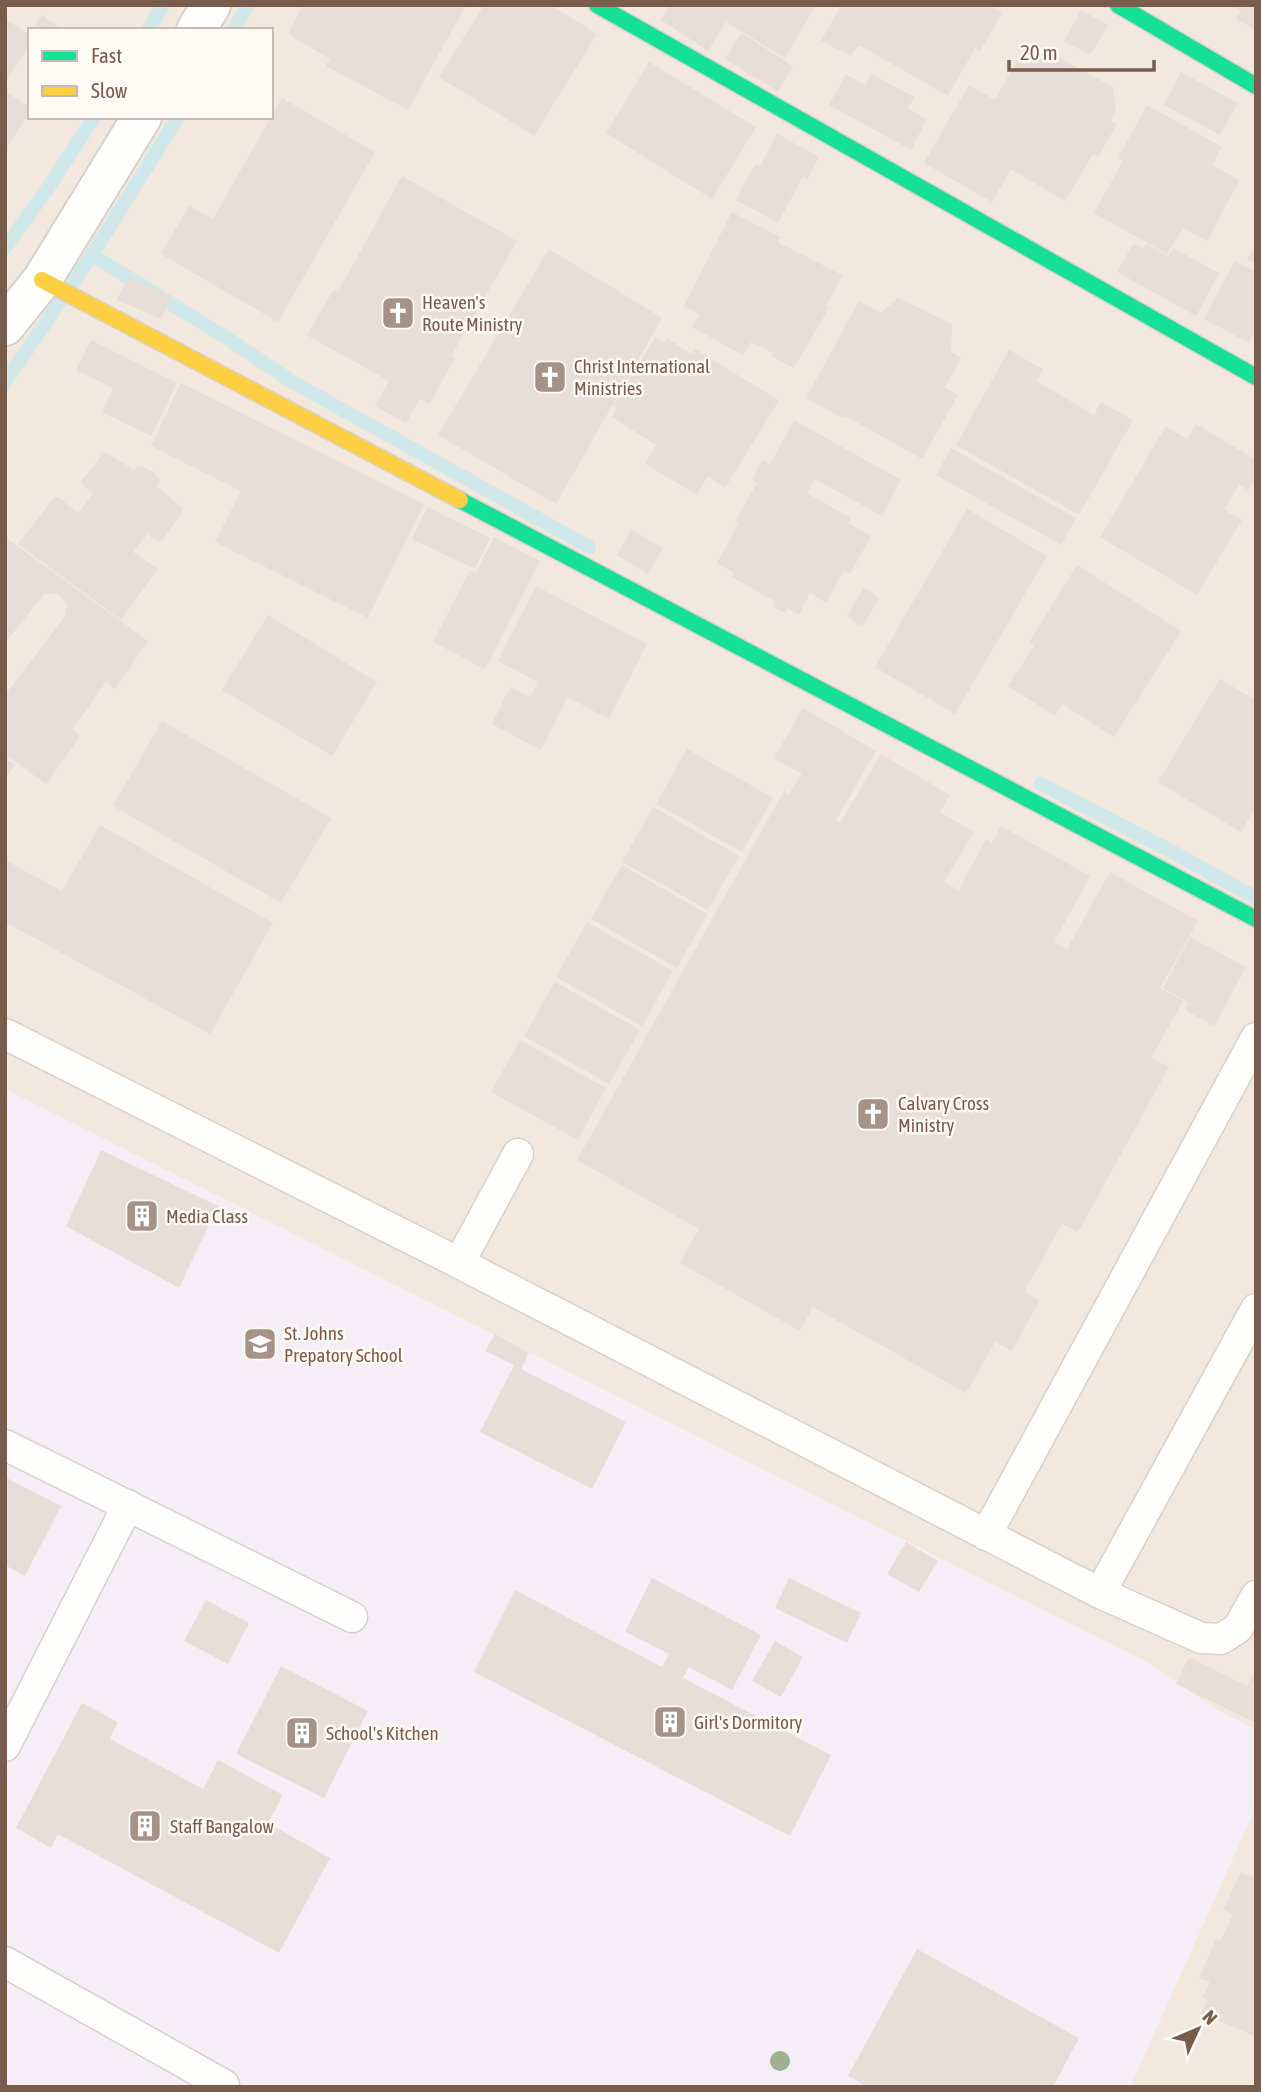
<svg xmlns="http://www.w3.org/2000/svg" width="1261" height="2092" font-family="'Asap Condensed',sans-serif">
	<rect width="100%" height="100%" fill="#f9f5f0"/>
	<path fill="#f2e8de" fill-rule="evenodd" d="M5 5H1256V2087H5ZM30 30H271V117H30Z"/>
	<path fill="#f6eef6" d="M5 1089 1149 1663 1217 1710 1256 1729V1807L1130 2087H5Z"/>
	<g fill="none" stroke-linecap="round" stroke-linejoin="round">
		<path stroke="#d0e8ea" stroke-width="14" d="M148 30 163 5
			M233 30 248 5
			M5 248 48 188 94 117
			M92 255 222 335 291 381 589 547
			M5 382 92 255 178 117
			M1041 784 1167 849 1256 898"/>
	</g>
	<path fill="#e6ded7" d="M303 5H466L408 110 326 66 330 59 288 34Z
		M484 5H551L597 34 534 136 439 77Z
		M670 5H816L785 58 726 22 708 51 661 20Z
		M841 5H989L1002 13 980 51 975 48 948 96 859 45 851 56 821 41Z
		M1230 5H1256V30L1236 19 1241 11Z
		M1081 10 1108 25 1090 55 1064 41Z
		M42 15 63 30H32Z
		M5 19 30 35V45L5 82Z
		M741 33 793 66 778 92 725 59Z
		M1039 47 1113 87 1116 111 1111 120 1117 124 1098 157 1093 154 1065 201 1011 169 992 202 924 163 969 85 995 100 1019 57Z
		M649 62 756 127 712 199 606 133Z
		M1181 72 1238 103 1220 135 1164 105Z
		M846 74 865 85 872 74 914 97 908 108 927 119 911 150 829 105Z
		M5 91 30 108V112L5 150Z
		M282 98 375 152 278 322 161 254 189 206 213 219Z
		M1147 105 1222 147 1212 165 1240 180 1207 241 1183 228 1167 254 1094 213 1123 161 1118 158Z
		M777 134 819 157 807 180 803 176 778 223 736 200 755 164 760 166Z
		M402 176 517 241 451 356 455 358 429 404 420 399 406 423 375 406 389 381 307 335 334 289 338 292Z
		M732 212 780 237 777 242 842 275 826 306 829 308 794 368 771 356 773 353 751 342 743 355 692 327 699 314 684 306Z
		M1133 244 1143 249 1146 244 1168 256 1173 248 1219 273 1196 316 1117 272Z
		M1256 244V264L1247 259Z
		M549 249 662 318 556 504 438 435Z
		M1235 261 1256 272V330L1249 343 1204 319Z
		M128 277 172 297 161 319 117 300Z
		M898 298 952 324 951 352 961 358 945 387 958 395 922 459 844 415 842 418 806 398 859 301 881 313Z
		M655 337 664 343 667 338 691 354 695 349 779 400 725 488 708 476 697 495 645 464 656 445 612 417 617 408 613 406Z
		M91 340 177 383 151 436 102 412 113 388 76 370Z
		M1009 350 1043 369 1036 381 1094 415 1101 402 1133 420 1079 515 956 445Z
		M181 383 424 504 368 618 215 542 241 491 151 446Z
		M794 420 901 480 882 516 815 479 807 493 851 518 848 523 871 536 850 574 843 571 826 603 810 593 799 615 788 608 785 613 774 607 776 602 732 577 734 573 717 563 738 524 735 522 757 483 752 480 762 460 770 464Z
		M1196 424 1256 460V476L1248 490 1239 485 1224 510 1242 520 1197 595 1100 537 1166 426 1187 439Z
		M951 448 1076 518 1061 545 936 475Z
		M107 453 134 470 138 466 146 468 154 472 160 480 157 487 183 508 181 514 164 538 158 542 147 534 133 552 158 569 121 620 18 544 54 497 60 498 78 514 93 494 82 485 81 481 103 454Z
		M427 507 490 538 475 569 412 539Z
		M967 509 1047 556 955 714 875 667Z
		M631 530 663 548 648 574 617 555Z
		M5 537 148 641 115 689 106 682 72 730 80 736 46 784 5 754V695L65 616 67 606 66 602 59 595 49 593 44 594 5 643Z
		M494 537 540 561 485 669 433 642 470 570 476 572Z
		M1077 565 1181 631 1114 737 1062 704 1055 716 1008 686 1034 646 1029 642Z
		M536 586 647 644 609 719 567 697 541 750 492 724 510 687 530 697 538 682 498 661Z
		M864 588 880 598 862 626 847 616Z
		M268 615 377 682 332 756 222 690Z
		M1220 679 1256 700V807L1241 832 1158 782Z
		M803 708 876 751 836 820 840 823 881 754 950 795 940 812 974 832 944 882 959 890 986 839 992 843 1001 826 1090 876 1054 942 1067 949 1110 872 1198 921 1160 988 1183 1001 1151 1058 1169 1067 1078 1232 1062 1224 1024 1292 1040 1300 1012 1351 995 1342 966 1393 813 1307 800 1331 680 1263 699 1229 577 1160 784 791 789 794 802 774 774 758Z
		M162 721 331 818 281 903 113 806Z
		M687 749 773 798 742 852 656 804Z
		M5 758 15 765 5 779Z
		M653 807 739 856 708 910 622 862Z
		M100 825 273 923 210 1034 5 922V860L62 891Z
		M622 865 707 914 677 968 591 919Z
		M587 922 673 971 642 1026 556 977Z
		M1190 937 1246 967 1214 1026 1185 1010 1189 1002 1163 988Z
		M555 982 640 1030 609 1084 524 1036Z
		M520 1040 606 1088 578 1140 491 1092Z
		M101 1150 218 1206 179 1288 66 1226Z
		M495 1334 529 1353 521 1369 626 1422 592 1489 480 1432 514 1365 485 1351Z
		M5 1477 61 1506 25 1576 5 1565Z
		M906 1542 938 1561 919 1592 887 1574Z
		M652 1578 761 1635 732 1690 689 1667 683 1678 831 1755 790 1836 474 1672 515 1590 662 1667 669 1654 625 1632Z
		M789 1578 861 1613 847 1643 775 1608Z
		M206 1600 249 1623 228 1664 184 1641Z
		M775 1641 803 1657 781 1697 752 1681Z
		M1189 1657 1247 1686 1256 1668V1723L1176 1684Z
		M281 1666 368 1711 324 1798 236 1754Z
		M82 1703 118 1722 110 1739 203 1789 218 1760 283 1795 268 1823 330 1858 279 1953 58 1834 51 1848 16 1828Z
		M1241 1872 1256 1879V2037L1201 2013 1208 2000 1203 1997 1210 1982 1199 1978 1216 1939 1221 1941 1233 1914 1223 1910Z
		M917 1949 1079 2038 1053 2087H867L848 2076Z"/>
	<g fill="none" stroke-linecap="round" stroke-linejoin="round">
		<defs>
			<path id="lane" d="M5 1034 459 1263 1100 1593 1201 1638 1221 1639 1238 1628 1256 1596
				M459 1263 518 1154
				M5 1445 352 1617
				M986 1535 1256 1038
				M1100 1593 1256 1309
				M5 1746 128 1505
				M5 1962 224 2085"/>
			<path id="street" d="M196 30 211 5
				M5 326 42 280 142 117"/>
			<path id="fast" d="M597 5 1256 377
				M1118 5 1256 86
				M460 500 1256 919"/>
			<path id="slow" d="M42 280 460 500"/>
		</defs>
		<use href="#lane" stroke="#d7d1cb" stroke-width="33"/>
		<use href="#street" stroke="#d7d1cb" stroke-width="42"/>
		<use href="#fast" stroke="#d9d2cb" stroke-width="19"/>
		<use href="#slow" stroke="#d9d2cb" stroke-width="19"/>
		<use href="#lane" stroke="#fefefd" stroke-width="30"/>
		<use href="#street" stroke="#fefefd" stroke-width="38"/>
		<use href="#fast" stroke="#16e098" stroke-width="16"/>
		<use href="#slow" stroke="#ffcf43" stroke-width="16"/>
	</g>
	<circle fill="#9eb190" cx="780" cy="2061" r="10"/>
	<defs>
		<symbol id="church-square" viewBox="-11 -11 22 22"><rect x="-9" y="-9" width="18" height="18" rx="4" fill="#a69286" stroke="#fffaf3"/><path d="M-1.2-6h2.4v3.5h3.3v2.4h-3.3V6h-2.4V-.1h-3.3v-2.4h3.3Z" fill="#fff"/></symbol>
		<symbol id="building-square" viewBox="-11 -11 22 22"><rect x="-9" y="-9" width="18" height="18" rx="4" fill="#a69286" stroke="#fffaf3"/><path d="M-4-6H4V6H1V3H-1V6H-4ZM-2.5-4.3h1.7v1.8h-1.7ZM.8-4.3h1.7v1.8H.8ZM-2.5-1h1.7V.8h-1.7ZM.8-1h1.7V.8H.8Z" fill="#fff"/></symbol>
		<symbol id="school-square" viewBox="-11 -11 22 22"><rect x="-9" y="-9" width="18" height="18" rx="4" fill="#a69286" stroke="#fffaf3"/><path d="M0-5L7-2L0 1L-7-2ZM-4 1L0 2.5L4 1V4Q0 6-4 4Z" fill="#fff"/></symbol>
	</defs>
	<g fill-rule="evenodd">
		<use href="#church-square" x="379" y="294" width="38" height="38"/>
		<use href="#church-square" x="531" y="358" width="38" height="38"/>
		<use href="#church-square" x="854" y="1095" width="38" height="38"/>
		<use href="#building-square" x="123" y="1197" width="38" height="38"/>
		<use href="#school-square" x="241" y="1325" width="38" height="38"/>
		<use href="#building-square" x="651" y="1703" width="38" height="38"/>
		<use href="#building-square" x="283" y="1714" width="38" height="38"/>
		<use href="#building-square" x="126" y="1807" width="38" height="38"/>
	</g>
	<g text-anchor="middle" dominant-baseline="central" stroke-width="5" stroke-linejoin="round" paint-order="stroke">
		<g font-size="19" fill="#7a5c4d" stroke="#fffaf3" text-anchor="start">
			<text x="422" y="302">Heaven's<tspan x="422" dy="22">Route Ministry</tspan></text>
			<text x="574" y="366">Christ International<tspan x="574" dy="22">Ministries</tspan></text>
			<text x="898" y="1103">Calvary Cross<tspan x="898" dy="22">Ministry</tspan></text>
			<text x="166" y="1216">Media Class</text>
			<text x="284" y="1333">St. Johns<tspan x="284" dy="22">Prepatory School</tspan></text>
			<text x="694" y="1722">Girl's Dormitory</text>
			<text x="326" y="1733">School's Kitchen</text>
			<text x="170" y="1826">Staff Bangalow</text>
		</g>
	</g>
	<rect width="1261" height="2092" fill="none" stroke="#7a5c4d" stroke-width="14"/>
	<rect x="28" y="28" width="245" height="91" fill="#fffaf3" stroke="#cabbb1" stroke-width="2"/>
	<rect x="42" y="51" width="35" height="10" fill="#16e098" stroke="#cabbb1" stroke-width="2"/>
	<text x="91" y="63" font-size="21" fill="#7a5c4d">Fast</text>
	<rect x="42" y="86" width="35" height="10" fill="#ffcf43" stroke="#cabbb1" stroke-width="2"/>
	<text x="91" y="98" font-size="21" fill="#7a5c4d">Slow</text>
	<g transform="translate(1198 2029) rotate(46)" stroke="#fffaf3" stroke-width="5" paint-order="stroke">
	<path d="M0-5L12 26L0 18L-12 26Z" fill="#7a5c4d"/>
	<text y="-10" font-size="19" font-weight="bold" text-anchor="middle" fill="#7a5c4d">N</text>
	</g>
	<path d="M1009 60v10h145v-10" fill="none" stroke="#7a5c4d" stroke-width="3.5"/>
	<text x="1020" y="60" font-size="21" fill="#7a5c4d" stroke="#fffaf3" stroke-width="5" paint-order="stroke">20 m</text>
</svg>
